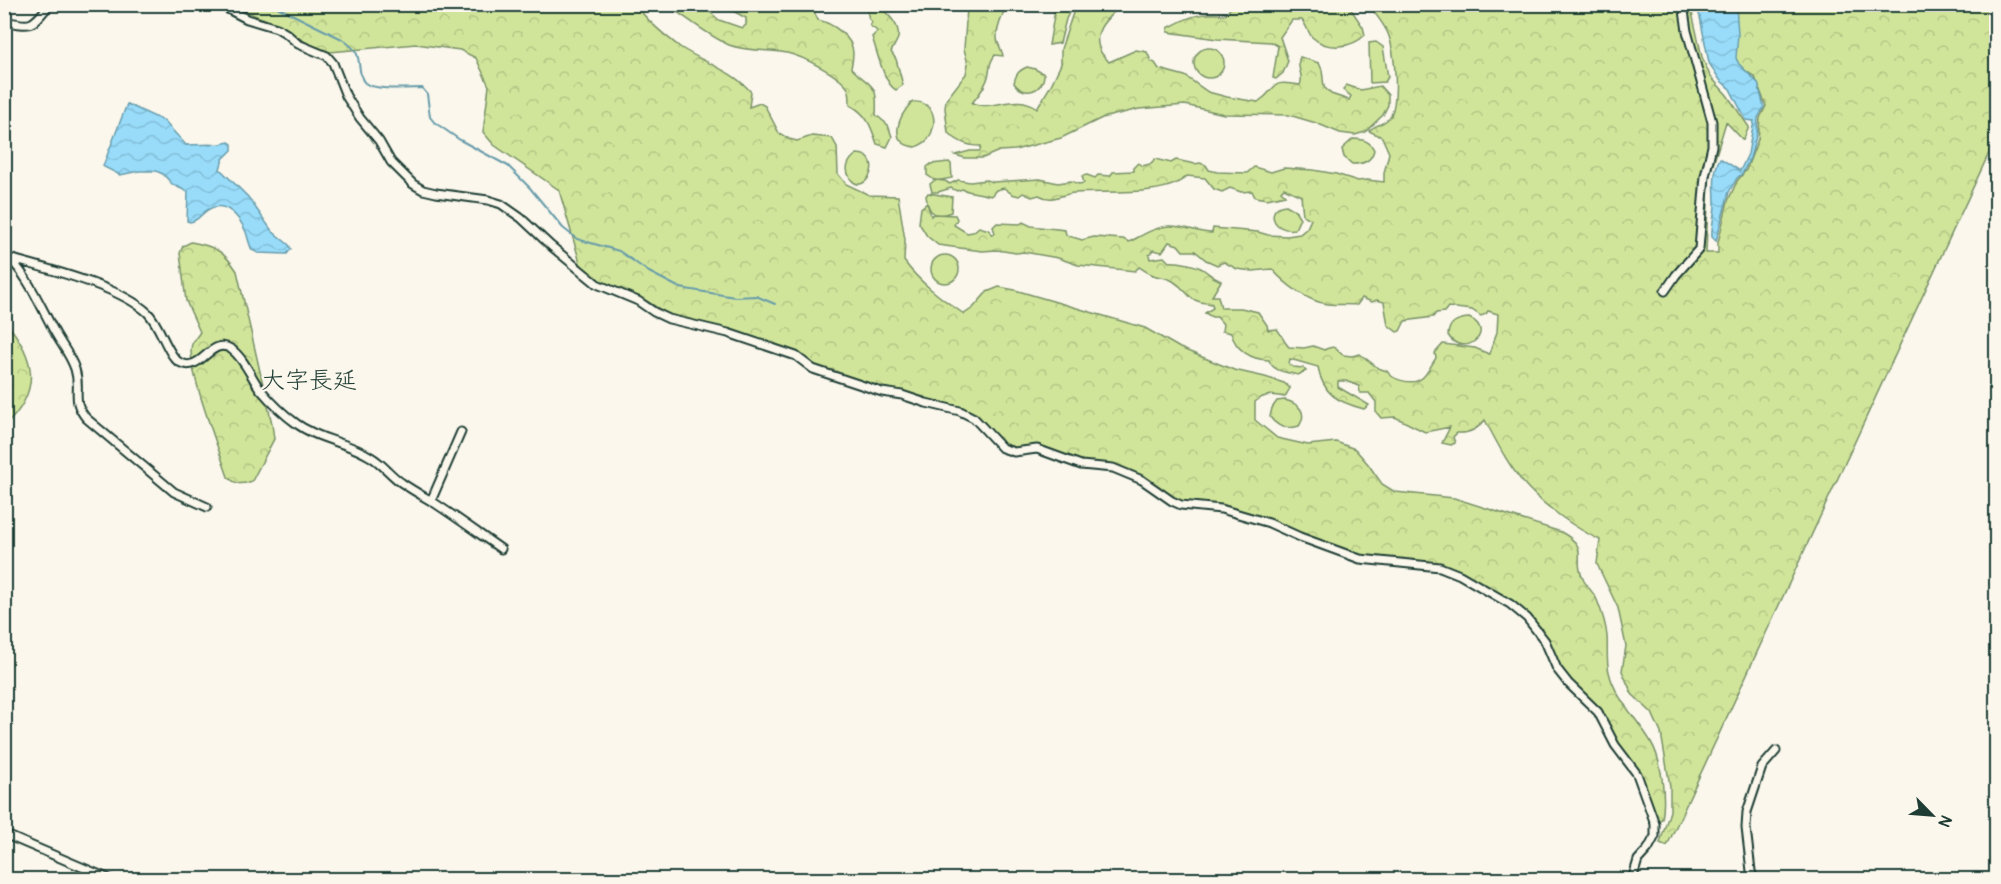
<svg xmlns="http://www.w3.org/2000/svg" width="2001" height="884" font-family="Pangolin,'Klee One',sans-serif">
	<defs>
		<pattern id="forest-crowns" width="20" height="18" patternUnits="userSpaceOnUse" patternTransform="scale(1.5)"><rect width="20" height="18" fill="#d1e59a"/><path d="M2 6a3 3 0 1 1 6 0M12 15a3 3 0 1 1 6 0" fill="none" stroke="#b3c585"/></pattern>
		<pattern id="water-waves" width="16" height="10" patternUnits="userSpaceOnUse" patternTransform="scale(1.5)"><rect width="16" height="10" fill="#98dcfa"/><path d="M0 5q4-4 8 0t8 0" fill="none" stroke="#83bed7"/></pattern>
	</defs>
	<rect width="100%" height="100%" fill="#fbf7ec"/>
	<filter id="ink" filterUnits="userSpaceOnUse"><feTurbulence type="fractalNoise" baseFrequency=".0167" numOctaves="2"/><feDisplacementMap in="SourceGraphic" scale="12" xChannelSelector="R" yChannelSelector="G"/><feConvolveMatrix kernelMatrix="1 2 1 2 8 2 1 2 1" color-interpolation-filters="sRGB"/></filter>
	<g filter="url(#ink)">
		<path fill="#d1e59a" stroke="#789167" stroke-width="1.5" d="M1376 42 1383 47 1388 77 1385 82 1370 83 1369 43Z
			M1194 63a15 15 0 1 1 30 0a15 15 0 1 1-30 0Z
			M1027 67 1035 69 1044 74C1044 91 1024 98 1014 83 1016 74 1018 71 1027 67Z
			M912 102C935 100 939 124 928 139 925 143 920 145 916 147 887 145 898 116 912 102Z
			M1353 139C1363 139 1370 141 1374 150 1371 162 1363 164 1352 164L1344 157 1342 149Z
			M857 154C887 155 864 200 850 178 844 169 848 160 857 154Z
			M949 162 951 164 952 178 936 181 927 175V167L931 164Z
			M928 193 952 197 951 212C934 219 928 212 926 196Z
			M1286 205 1295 210 1300 218 1295 229C1271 233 1265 206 1286 205Z
			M931 269a14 14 0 1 1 28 0a14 14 0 1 1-28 0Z
			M1469 318C1498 331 1463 360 1448 335 1449 322 1457 319 1469 318Z
			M1285 400C1299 404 1308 412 1299 426 1286 430 1277 427 1270 417L1272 408 1277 401Z"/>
		<path fill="url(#forest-crowns)" stroke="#789167" stroke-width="1.5" fill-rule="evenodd" d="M1056 4 1073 5 1066 19 1060 43 1049 45Z
			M1690 4 1702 57 1710 76 1727 95 1749 127 1743 140 1726 122 1709 178 1706 253H1718V242L1728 201 1737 181 1746 170 1758 139 1760 118 1766 106 1755 77 1738 66 1734 58 1736 5H1996V138L1667 846 1660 843 1670 811V786L1661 733 1652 713 1632 694 1622 671 1626 646 1618 608 1597 564 1600 540C1575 528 1547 508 1528 488 1510 469 1497 443 1485 420 1478 429 1469 434 1457 433L1453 437 1455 443 1451 445 1442 443 1450 427 1425 432 1395 417 1381 418 1376 412V402L1369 393H1360L1359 386 1346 381H1338V387L1369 405 1364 409C1338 402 1323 395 1318 367L1290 359 1289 364 1293 367 1303 368 1306 371 1298 375C1286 372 1273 372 1269 360 1251 360 1236 350 1231 333L1222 331 1223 324 1217 317H1212L1205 313 1213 308 1212 304C1184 301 1192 293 1173 281 1165 276 1158 278 1151 274 1146 272 1143 269 1139 267L1135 271 1078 265 1058 258 1024 252 1016 253 997 250 982 251 938 245 927 236 919 223 921 208 927 203 931 216 933 214 955 215 957 219 954 225 967 233 973 232 979 227 989 230 992 235 995 233 993 227 997 223 1020 224 1023 222 1031 226 1065 230 1066 235 1082 240 1094 237 1123 239 1129 242C1141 236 1155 227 1169 226 1183 225 1198 233 1212 233L1213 228 1258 232 1268 235 1287 236 1300 234 1307 228 1311 219 1303 215 1301 196 1284 188 1281 191 1285 195 1267 199 1255 197 1252 191 1241 192 1230 188 1222 192 1214 189 1205 178 1187 176C1165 198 1105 190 1074 193 1061 194 1053 203 1039 195L1032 197 1023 193 1019 196 1012 194 1004 188 996 190 991 196C981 193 971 193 962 189L957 191 951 188 938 192H932L930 184 935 180 945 181 950 184 958 180 970 182 987 180 993 182 1040 179 1058 183 1071 181 1079 184 1084 183 1082 176 1087 175 1095 178 1098 175 1110 176 1113 172 1134 171V167L1138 163 1142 166 1150 164 1155 159 1171 163 1176 160 1195 164 1200 163 1206 165 1209 170 1217 172 1247 173 1254 167 1271 172 1284 168 1313 170 1336 174 1358 181 1367 180 1384 182V173L1389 153 1382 137 1369 131C1375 124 1386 125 1391 115 1399 98 1395 55 1389 36 1385 25 1375 14 1369 5ZM1169 242 1178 245 1183 251H1195L1206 260 1217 265 1224 262 1237 269 1253 271 1272 269C1285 284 1308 302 1328 304 1338 305 1347 304 1357 305L1362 298 1372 302 1377 300 1384 302 1388 325 1397 332 1400 331 1405 321 1433 317 1436 313 1444 312 1448 307 1472 310 1481 316 1486 314 1488 311 1498 314 1497 332 1489 354 1475 348 1443 344 1435 353 1436 358C1433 362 1426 376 1422 378 1413 386 1392 380 1387 371L1378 368 1360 354 1352 356 1343 355C1334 349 1337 344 1324 350L1313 346 1304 348 1289 347C1283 341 1282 335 1277 329L1268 330 1267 325 1258 312 1241 308H1221L1218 296H1212L1221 281C1211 277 1211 275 1204 270 1197 265 1178 261 1169 262L1164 257 1150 259 1149 255 1153 250 1162 252Z
			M231 5H636C647 21 664 35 680 47 704 63 732 70 751 92L749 107 760 103 765 106 779 133 789 139 797 141 812 136 832 138 837 147 838 174 846 184 869 195 898 196 905 240 904 261C919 282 942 299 964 314L973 308 987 292 999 287 1015 290 1145 328 1180 348 1234 370 1265 377 1284 383 1290 388 1285 397C1274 395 1264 393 1255 402V420L1277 438 1308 445 1336 442 1355 449 1368 464 1382 484 1395 492 1454 498 1561 532C1592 549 1571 556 1584 581 1588 588 1594 593 1597 600 1601 610 1606 625 1607 636 1608 648 1606 660 1609 672 1615 699 1638 719 1651 742 1662 760 1666 799 1662 819L1658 821 1656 818 1640 772 1619 745 1602 711 1573 685 1561 670 1550 643 1537 626 1513 602 1464 574 1446 566 1429 562 1359 555 1305 536 1272 520 1221 506 1184 503 1115 466 1081 461 1038 447 1016 448 1003 445 978 418 904 392 885 390 812 365 727 330 669 315 645 300 599 281 581 266 559 190 494 145 483 132 489 86 476 58 460 50 416 44 330 52 307 43 282 27Z
			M667 5H702L719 20 742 28 746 25V18L722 5H811L818 20C832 23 853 37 853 53 853 58 852 64 851 68 872 89 878 81 876 115L888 125 892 137 887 147 877 144C871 126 867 114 850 105 850 101 850 95 849 91 844 77 802 56 787 53 768 49 748 52 729 45 707 35 687 18 667 5Z
			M864 5H878C886 13 901 24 898 38 896 43 893 48 891 52L896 59 903 85 896 90C884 84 877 51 872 37L877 32 876 30 870 26 872 22 869 19 866 6Z
			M964 5H1006C1004 15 996 26 997 38 997 43 1002 50 1003 56L995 55C990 62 990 65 989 73 987 84 979 95 972 103 993 112 1016 92 1037 108L1050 87 1061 64V49L1076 4 1142 5 1136 9 1119 7C1108 18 1091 31 1100 50 1101 54 1106 58 1109 62L1136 50 1147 52 1151 61 1155 63 1159 69 1185 76 1208 92 1227 97 1258 102C1281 86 1267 80 1300 85 1305 75 1295 67 1300 57L1319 63 1322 70 1324 87 1331 94 1349 100 1351 96 1343 90 1346 85 1361 90 1380 86 1388 95V105L1383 115 1365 132 1355 135 1340 133 1316 123 1289 115 1224 114 1185 105 1139 109 1102 118 1061 138 1015 150 999 151 983 158H965L955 155 970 151H980L981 146C967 146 959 142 948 133L945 108 946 100 966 74 968 64 964 49 967 8Z
			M1287 5H1348L1363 27 1365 35C1352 48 1327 51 1312 37 1308 32 1306 25 1302 20H1292L1280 37 1288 61 1283 73 1276 79 1273 78 1278 46 1271 42 1217 39 1168 32V28C1188 17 1202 11 1225 15L1233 5H1271L1283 7Z
			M191 242C214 246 224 251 237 271L272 424 274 439 252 481C242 485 236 485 228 477 220 452 185 364 192 344 194 340 198 335 200 332L186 301 180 253 183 246Z
			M5 321C36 358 42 390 5 426Z"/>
		<path fill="url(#water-waves)" stroke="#689cab" stroke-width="1.5" d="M1696 5H1736L1738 34 1736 58 1739 64 1758 83 1764 107 1758 118 1757 133 1750 158 1742 174 1737 178 1729 192 1716 241 1712 237C1711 226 1715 216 1715 204 1715 188 1712 173 1720 158L1740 171 1748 154 1754 121 1746 120 1730 89 1720 80 1709 63 1700 17Z
			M127 104 164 121 186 145 220 144 229 142 232 144V150L223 159 220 169 248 197 272 231 289 245 291 249 287 254 258 253 252 250C249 244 248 238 246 232 240 218 226 200 209 209 201 213 199 221 190 222L187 221 188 192 173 185 163 174 156 171H139L120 175 104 167 103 166Z"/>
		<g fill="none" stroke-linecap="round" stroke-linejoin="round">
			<path stroke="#689cab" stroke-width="2" d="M271 4 342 39C347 43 353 47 356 52 361 61 358 77 365 83 375 91 409 88 422 88L427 94 430 117 434 122 460 140 508 166 530 188 563 228 577 239 619 251 649 272 680 288 735 297 756 296 775 304"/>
			<defs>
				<path id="street" d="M218 4 247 19 277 28 287 34 298 44 327 56 333 63 346 96 360 118 379 141 391 162 413 184 423 190 436 193 488 200 501 204 521 218 551 246 597 284 638 301 654 312 669 319 728 333 796 356 813 369 882 392 902 395 926 403 960 411 974 418 1002 448 1014 452 1037 449 1081 465 1113 468 1142 480 1172 501 1181 505 1221 509 1269 523 1300 537 1360 559 1440 567 1460 575 1510 604 1527 618 1545 641 1557 669 1568 683 1598 712 1615 745 1637 774 1655 824V836L1648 849 1638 860 1632 880
					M948 7 949 4
					M4 21C33 27 31 27 50 4
					M4 254C25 269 41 307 53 329 60 343 70 354 75 369 82 391 70 398 86 418L174 492 207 507
					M9 258C48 269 119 286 148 313 160 325 168 356 179 362 201 375 210 336 231 349 244 358 251 377 260 389 271 402 283 414 297 424 319 440 348 442 371 457 383 464 391 476 402 483 412 490 423 496 433 502 456 517 478 533 501 549
					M1665 291 1676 275 1699 249 1705 176 1712 146V122L1687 31 1683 4
					M431 501 461 432
					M4 834 112 880
					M1754 880 1751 871 1746 828 1747 812 1762 767 1776 751"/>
			</defs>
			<use href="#street" stroke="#1f3d34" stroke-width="11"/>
			<use href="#street" stroke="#fbf7ec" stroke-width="7"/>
		</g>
	</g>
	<g text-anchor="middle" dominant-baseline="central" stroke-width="4.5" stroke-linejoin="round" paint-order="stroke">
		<g font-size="24" fill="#1f3d34" stroke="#fbf7ec">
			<text x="309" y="380">大字長延</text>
		</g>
	</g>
	<rect width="2001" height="884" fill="none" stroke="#fbf7ec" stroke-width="24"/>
	<rect x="12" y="12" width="1977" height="860" fill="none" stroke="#1f3d34" stroke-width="2" filter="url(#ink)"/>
	<g transform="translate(1932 815) rotate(115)" stroke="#fbf7ec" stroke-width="4.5" paint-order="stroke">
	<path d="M0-4.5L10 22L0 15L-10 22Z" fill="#1f3d34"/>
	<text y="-9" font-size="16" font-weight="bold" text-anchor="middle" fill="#1f3d34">N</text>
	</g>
</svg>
